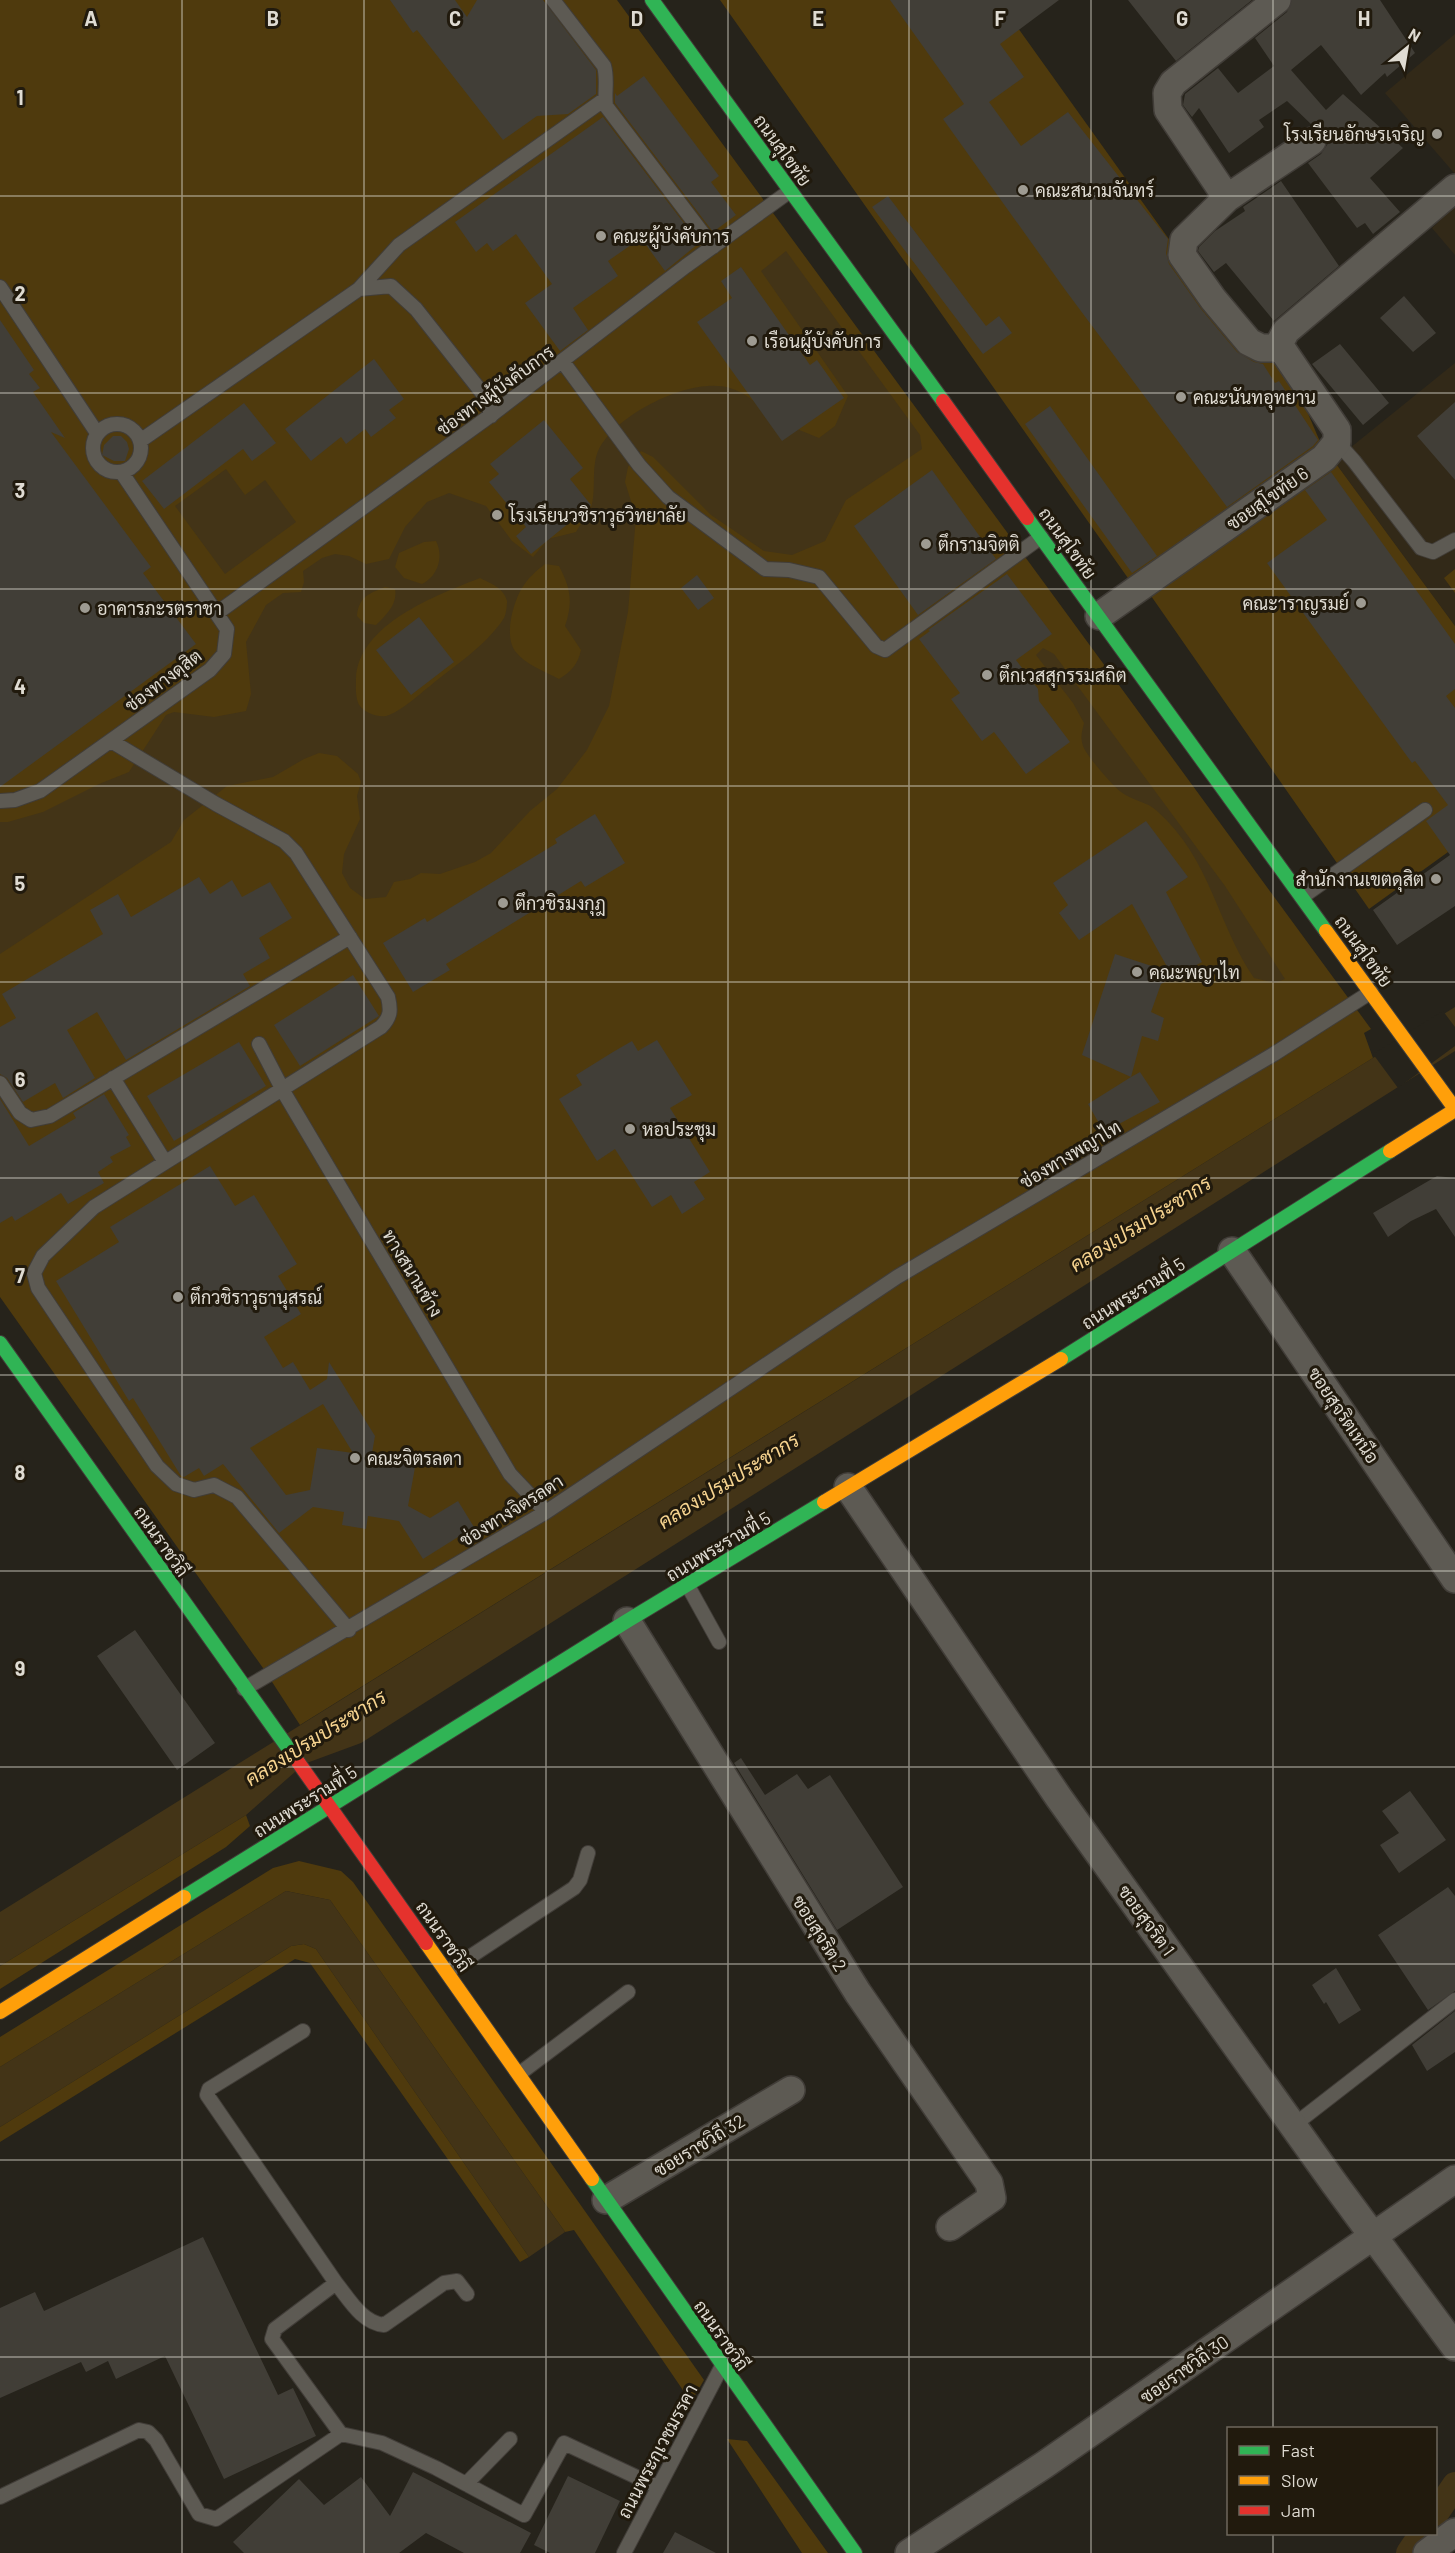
<svg xmlns="http://www.w3.org/2000/svg" width="1455" height="2553" font-family="Barlow,Sarabun,sans-serif">
	<rect width="100%" height="100%" fill="#26231b"/>
	<path fill="#322918" d="M1455 34V174L1385 93Z
		M1455 206V255L1432 228Z
		M1455 363V626L1334 461Z"/>
	<path fill="#4f3a0d" d="M0 0H617L1371 1029 1364 1033 1373 1058 300 1725 263 1668 0 1297Z
		M720 0H998L1171 242 1298 390 1321 444 1320 452 1130 581Z
		M1334 461 1455 626V847L1369 909 1149 593Z
		M1455 569V593L1444 578Z
		M246 1815 250 1826 226 1847 0 1989V1966Z
		M299 1861 341 1871 353 1882 704 2380 691 2402 574 2230 565 2232 330 1900 286 1891 0 2067V2037L273 1868Z
		M304 1944 316 1949 529 2257 520 2262 310 1963 295 1959 0 2142V2127L291 1946Z
		M727 2439 747 2441 828 2553H802Z"/>
	<path fill="#433417" fill-rule="evenodd" d="M786 251 920 435 922 449 846 500 825 541 792 555 764 551 711 515 653 457 641 451 628 467 625 482 636 517 628 612 609 706 587 750 557 789 530 811 491 853 475 862 440 874 421 873 410 879 394 882 386 897 365 899 350 888 342 873 344 854 360 819 357 796 361 782 358 774 337 756 319 753 304 759 273 777 227 786 184 820 171 842 0 954V822H8L43 812 99 784 129 772 166 715 174 712 214 717 246 711 251 694 246 642 266 605 283 593 301 592 304 582 303 571 322 558 335 554 349 556 366 564 389 559 405 527 427 502 449 493 486 506 512 541 533 557 548 539 576 532C581 523 590 513 592 504 596 487 591 465 599 449 617 414 691 376 730 388 754 395 769 417 786 435L797 429 819 438 835 426 848 396 761 271ZM436 541C444 557 438 576 422 584L404 578 395 567 399 553 424 542ZM545 564 559 566C571 589 573 602 565 626L581 650C578 664 571 672 559 679 544 671 526 665 515 651 504 635 513 603 522 588 528 578 536 571 545 564ZM480 578C490 583 504 588 507 601 507 606 506 614 504 618 486 646 455 665 430 686 417 696 404 709 389 715 381 719 365 713 360 706 355 699 356 687 356 679 358 624 437 595 480 578ZM385 587 395 589C398 604 386 615 376 625L364 623 357 616C359 597 368 594 385 587Z
		M226 469 245 495 265 480 296 522 225 574 175 506Z
		M1043 648 1054 654 1225 886 1285 979 1275 983 1254 978C1216 922 1211 859 1157 811 1148 802 1131 800 1121 792 1112 785 1086 755 1083 746 1080 737 1082 731 1084 723L1073 703 1036 655Z
		M1455 1007V1051L361 1743 304 1764 246 1815 0 1966V1912Z
		M286 1891 330 1900 565 2232 529 2257 316 1949 304 1944 291 1946 0 2127V2067Z"/>
	<path fill="#26231b" d="M1443 1011 1455 1027V1046L1398 1088 1373 1054Z"/>
	<g fill="none" stroke-linecap="round" stroke-linejoin="round">
		<path stroke="#433417" stroke-width="26" d="M1436 2513 1455 2485
			M1409 2553 1422 2534"/>
	</g>
	<path fill="#413e37" fill-rule="evenodd" d="M390 0H455L467 17 477 0H543L596 70V94L568 114 537 116 503 140 417 30 413 33Z
		M890 0H1059L1000 44 1024 77 989 102 1021 146 1068 112 1168 239 1166 253 1169 264 1201 309 1237 352 1254 362 1263 364 1275 383 1279 381 1318 440 1313 446 1227 507 1066 291 943 119 964 104Z
		M1128 0H1252L1176 61Z
		M1292 0H1380L1415 53 1387 77 1385 73 1361 95 1321 45 1291 70 1326 110 1343 94 1403 148 1370 178 1400 212 1373 234 1365 223 1357 228 1308 163 1321 154 1329 142 1325 132 1312 125 1287 101 1259 120 1264 127 1229 153 1199 108 1192 117 1183 105 1185 94 1218 68 1238 93 1274 66 1255 38 1287 12Z
		M644 76 719 176 711 182 736 215 713 232 615 103V93L617 96Z
		M603 117 699 243 665 271 641 238 608 261 618 276 573 308 588 330 560 351 525 303 552 284 516 234 493 251 487 243 476 252 455 222Z
		M1281 181 1339 266 1274 321 1226 263 1214 272 1198 251 1199 247 1215 231 1245 211 1243 207Z
		M888 196 986 326 999 316 1012 333 983 354 872 207Z
		M741 267 810 365 817 360 844 398 782 441 697 322 732 298 721 281Z
		M1404 296 1436 333 1413 352 1380 318Z
		M0 320 34 370 29 374 40 388 33 392 65 438 51 432 151 567 143 573 196 644 0 787Z
		M1340 344 1389 403 1363 425 1312 364Z
		M374 359 404 399 389 410 396 418 371 437 365 429 346 444 341 437 311 461 285 429Z
		M1455 402V480L1417 436Z
		M244 403 276 443 252 461 243 449 164 509 142 481Z
		M1050 406 1157 556 1132 573 1025 424Z
		M544 420 583 468 570 479 591 505 531 554 516 536 526 527 489 482 499 474 490 464Z
		M113 436H121L127 442 129 449 125 461H114L102 455 104 445Z
		M932 470 996 559 918 615 854 526Z
		M1331 472 1455 644V689L1446 696 1455 708V906L1397 945 1373 910 1450 855 1426 821 1448 805 1415 761 1412 763 1267 563 1327 520 1305 490Z
		M1007 574 1052 634 1016 660 1038 689 1039 701 1070 742 1026 774 994 732 982 741 951 699 960 693 919 639 930 631 928 630Z
		M697 575 714 598 698 610 681 588Z
		M419 617 454 662 411 695 376 650Z
		M595 814 625 863 585 887 581 881 446 964 450 970 413 992 383 943 425 918 427 922 557 843 555 839Z
		M1146 821 1188 877 1166 892 1202 962 1161 984 1151 1012 1164 1018 1158 1041 1142 1036 1131 1077 1140 1072 1160 1102 1104 1132 1088 1104 1131 1077 1082 1055 1115 954 1170 972 1132 904 1079 940 1059 913 1068 905 1053 883Z
		M199 877 210 894 232 880 242 897 270 882 292 918 259 938 270 958 243 974 250 986 126 1060 97 1012 67 1030 95 1078 63 1098 55 1083 23 1102 7 1078 0 1074V1027L16 1018 2 994 103 934 90 910 118 894 131 917Z
		M353 975 379 1016 300 1066 274 1025Z
		M657 1040 692 1095 670 1108 710 1172 694 1182 705 1199 682 1214 671 1195 652 1207 615 1149 597 1161 559 1099 582 1085 576 1075 613 1052 632 1041 638 1051Z
		M239 1042 266 1086 174 1141 147 1096Z
		M104 1094 129 1135 126 1137 131 1146 110 1157 113 1162 98 1172 104 1183 68 1204 61 1193 15 1221 12 1216 0 1223V1099L29 1146 76 1118 73 1113Z
		M210 1166 235 1206 254 1195 297 1264 278 1276 301 1314 264 1337 283 1368 293 1362 310 1390 327 1379 329 1362 375 1436 372 1453 416 1462 408 1506 430 1518 458 1501 474 1527 423 1559 399 1521 368 1516 366 1529 342 1525 344 1512 313 1507 279 1533 223 1464 204 1476 199 1468 184 1477 181 1476 133 1398 129 1401 56 1281 119 1242 110 1227ZM323 1404 353 1453 317 1448 310 1490 286 1495 250 1448Z
		M1437 1176 1455 1178V1237L1436 1209 1411 1221 1388 1237 1373 1213Z
		M135 1630 215 1743 177 1770 97 1656Z
		M741 1758 765 1795 797 1774 808 1789 830 1775 903 1887 837 1930 734 1763Z
		M1410 1791 1446 1840 1399 1873 1380 1845 1399 1833 1382 1811Z
		M1448 1887 1455 1896V1991L1428 2010 1378 1935Z
		M1336 1968 1361 2010 1339 2024 1326 2002 1324 2004 1312 1985Z
		M1455 2011V2052L1427 2071 1412 2045Z
		M203 2237 278 2395 293 2388 316 2436 224 2479 165 2356 116 2379 108 2361 86 2372 81 2362 0 2398V2308L35 2292 44 2311Z
		M413 2472 531 2533 520 2553H464L426 2533 399 2553H244L233 2542 299 2479 324 2505 361 2477 390 2516Z
		M568 2476 620 2501 595 2553H550L534 2545Z
		M675 2532 716 2553H663Z"/>
	<g fill="none" stroke-linecap="round" stroke-linejoin="round">
		<defs>
			<path id="lane" d="M553 0 604 66C608 80 604 92 606 106L713 247
				M0 287 97 433
				M359 289 399 245 605 99
				M563 362 639 465 668 497 765 569 789 570 819 577 876 646 885 650 1041 537
				M93 448a24 24 0 1 1 48 0a24 24 0 1 1-48 0Z
				M140 441 359 289 391 286 416 309 487 399 491 416
				M1337 442 1354 461 1421 548 1433 552 1455 540
				M217 613 494 413 686 266 790 191
				M111 741 216 804 284 841 296 853 388 997C391 1010 391 1017 381 1027L94 1207 43 1256 34 1273 38 1288 157 1466 176 1484 194 1490 214 1485 237 1497 349 1630
				M0 801 15 800 40 791 210 670 224 654 227 629 122 473
				M1302 897 1425 810
				M259 1044 286 1096 510 1474 546 1512
				M113 1078 165 1162
				M0 1083 20 1113 31 1120 50 1116 350 937
				M688 1586 719 1642
				M244 1689 546 1512 897 1277 1274 1054 1371 992
				M447 1972 574 1888 580 1880 588 1853
				M303 2031 209 2089 207 2095 336 2283 275 2329 272 2339 341 2434
				M519 2074 628 1992
				M1294 2125 1455 2000
				M336 2283C349 2299 362 2323 384 2325L444 2283 457 2281 467 2294
				M466 2484 510 2439
				M0 2497 139 2430 148 2432 156 2440 199 2514 216 2519 341 2434 382 2443 436 2468 524 2515 564 2443 658 2487
				M624 2553 722 2366"/>
			<path id="street" d="M1227 198 1312 141
				M1277 348 1286 331 1455 188
				M1099 616 1324 458 1337 442V430L1284 352 1277 348H1261L1249 342 1213 299 1182 255 1184 240 1227 198 1168 110 1167 93 1173 83 1277 0
				M1232 1251 1455 1579
				M848 1487 1059 1798 1334 2183 1455 2347
				M627 1621 858 1993 989 2183 992 2198 950 2227
				M606 2200 791 2090
				M909 2553 1044 2465 1455 2179
				M1427 2553 1455 2532"/>
			<path id="fast" d="M652 0 943 401
				M1027 518 1326 931
				M0 1343 298 1762
				M1061 1359 1390 1151
				M184 1897 627 1621 824 1502
				M592 2179 855 2553"/>
			<path id="slow" d="M1326 931 1455 1109
				M1390 1151 1455 1110
				M824 1502 1061 1359
				M426 1943 592 2179
				M0 2012 184 1897"/>
			<path id="jam" d="M943 401 1027 518
				M298 1762 426 1943"/>
		</defs>
		<use href="#lane" stroke="#413d38" stroke-width="16"/>
		<use href="#street" stroke="#413d38" stroke-width="30"/>
		<use href="#fast" stroke="#413d38" stroke-width="16"/>
		<use href="#slow" stroke="#413d38" stroke-width="16"/>
		<use href="#jam" stroke="#413d38" stroke-width="16"/>
		<use href="#lane" stroke="#5d5a53" stroke-width="14"/>
		<use href="#street" stroke="#5d5a53" stroke-width="27"/>
		<use href="#fast" stroke="#30b455" stroke-width="14"/>
		<use href="#slow" stroke="#ff9f0a" stroke-width="14"/>
		<use href="#jam" stroke="#e5322d" stroke-width="14"/>
	</g>
	<path fill="none" stroke="#dfdbd2" stroke-width="1.5" stroke-opacity="0.55" d="M182 0V2553M364 0V2553M546 0V2553M728 0V2553M909 0V2553M1091 0V2553M1273 0V2428M0 196H1455M0 393H1455M0 589H1455M0 786H1455M0 982H1455M0 1178H1455M0 1375H1455M0 1571H1455M0 1767H1455M0 1964H1455M0 2160H1455M0 2357H1455M1273 2534V2553"/>
	<g fill="#9e9b92" stroke="#211a0d" stroke-width="2">
		<circle cx="1437" cy="134" r="6"/>
		<circle cx="1023" cy="190" r="6"/>
		<circle cx="601" cy="236" r="6"/>
		<circle cx="752" cy="341" r="6"/>
		<circle cx="1181" cy="397" r="6"/>
		<circle cx="497" cy="515" r="6"/>
		<circle cx="926" cy="544" r="6"/>
		<circle cx="1361" cy="603" r="6"/>
		<circle cx="85" cy="608" r="6"/>
		<circle cx="987" cy="675" r="6"/>
		<circle cx="1436" cy="879" r="6"/>
		<circle cx="503" cy="903" r="6"/>
		<circle cx="1137" cy="972" r="6"/>
		<circle cx="630" cy="1129" r="6"/>
		<circle cx="178" cy="1297" r="6"/>
		<circle cx="355" cy="1458" r="6"/>
	</g>
	<g text-anchor="middle" dominant-baseline="central" stroke-width="6" stroke-linejoin="round" paint-order="stroke">
		<g font-size="18" fill="#dfdbd2" stroke="#211a0d" text-anchor="start">
			<text x="1425" y="134" text-anchor="end">โรงเรียนอักษรเจริญ</text>
			<text x="1035" y="190">คณะสนามจันทร์</text>
			<text x="613" y="236">คณะผู้บังคับการ</text>
			<text x="764" y="341">เรือนผู้บังคับการ</text>
			<text x="1193" y="397">คณะนันทอุทยาน</text>
			<text x="509" y="515">โรงเรียนวชิราวุธวิทยาลัย</text>
			<text x="938" y="544">ตึกรามจิตติ</text>
			<text x="1349" y="603" text-anchor="end">คณะาราญรมย์</text>
			<text x="97" y="608">อาคารภะรตราชา</text>
			<text x="999" y="675">ตึกเวสสุกรรมสถิต</text>
			<text x="1424" y="879" text-anchor="end">สำนักงานเขตดุสิต</text>
			<text x="515" y="903">ตึกวชิรมงกุฎ</text>
			<text x="1149" y="972">คณะพญาไท</text>
			<text x="642" y="1129">หอประชุม</text>
			<text x="190" y="1297">ตึกวชิราวุธานุสรณ์</text>
			<text x="367" y="1458">คณะจิตรลดา</text>
		</g>
		<g font-size="18" fill="#dfdbd2" stroke="#211a0d">
			<text transform="translate(783 150) rotate(54)">ถนนสุโขทัย</text>
			<text transform="translate(495 390) rotate(-36)">ช่องทางผู้บังคับการ</text>
			<text transform="translate(1267 498) rotate(-35)">ซอยสุโขทัย 6</text>
			<text transform="translate(1068 543) rotate(54)">ถนนสุโขทัย</text>
			<text transform="translate(163 680) rotate(-37)">ช่องทางดุสิต</text>
			<text transform="translate(1364 951) rotate(54)">ถนนสุโขทัย</text>
			<text transform="translate(1070 1154) rotate(-31)">ช่องทางพญาไท</text>
			<text transform="translate(413 1273) rotate(59)">ทางสนามข้าง</text>
			<text transform="translate(1133 1293) rotate(-32)">ถนนพระรามที่ 5</text>
			<text transform="translate(1344 1415) rotate(56)">ซอยสุจริตเหนือ</text>
			<text transform="translate(511 1510) rotate(-32)">ช่องทางจิตรลดา</text>
			<text transform="translate(162 1541) rotate(55)">ถนนราชวิถี</text>
			<text transform="translate(718 1546) rotate(-31)">ถนนพระรามที่ 5</text>
			<text transform="translate(305 1801) rotate(-32)">ถนนพระรามที่ 5</text>
			<text transform="translate(1147 1920) rotate(54)">ซอยสุจริต 1</text>
			<text transform="translate(820 1933) rotate(58)">ซอยสุจริต 2</text>
			<text transform="translate(444 1936) rotate(55)">ถนนราชวิถี</text>
			<text transform="translate(699 2145) rotate(-31)">ซอยราชวิถี 32</text>
			<text transform="translate(722 2335) rotate(55)">ถนนราชวิถี</text>
			<text transform="translate(1184 2369) rotate(-35)">ซอยราชวิถี 30</text>
			<text transform="translate(657 2451) rotate(-62)">ถนนพระกุเวชมรรคา</text>
		</g>
		<g font-size="20" font-style="italic" fill="#f6d38f" stroke="#211a0d">
			<text transform="translate(1140 1223) rotate(-32)">คลองเปรมประชากร</text>
			<text transform="translate(728 1480) rotate(-32)">คลองเปรมประชากร</text>
			<text transform="translate(315 1737) rotate(-32)">คลองเปรมประชากร</text>
		</g>
	</g>
	<g font-size="20" text-anchor="middle" font-weight="bold" fill="#dfdbd2" stroke="#211a0d" stroke-width="6" stroke-linejoin="round" paint-order="stroke">
		<text x="91" y="26">A</text>
		<text x="273" y="26">B</text>
		<text x="455" y="26">C</text>
		<text x="637" y="26">D</text>
		<text x="818" y="26">E</text>
		<text x="1000" y="26">F</text>
		<text x="1182" y="26">G</text>
		<text x="1364" y="26">H</text>
		<text x="20" y="105">1</text>
		<text x="20" y="301">2</text>
		<text x="20" y="498">3</text>
		<text x="20" y="694">4</text>
		<text x="20" y="891">5</text>
		<text x="20" y="1087">6</text>
		<text x="20" y="1283">7</text>
		<text x="20" y="1480">8</text>
		<text x="20" y="1676">9</text>
	</g>
	<rect x="1227" y="2427" width="210" height="108" fill="#211a0d" stroke="#6d675c" stroke-width="1.5"/>
	<rect x="1239" y="2446" width="30" height="9" fill="#30b455" stroke="#6d675c" stroke-width="1.5"/>
	<text x="1281" y="2457" font-size="18" fill="#dfdbd2">Fast</text>
	<rect x="1239" y="2476" width="30" height="9" fill="#ff9f0a" stroke="#6d675c" stroke-width="1.5"/>
	<text x="1281" y="2487" font-size="18" fill="#dfdbd2">Slow</text>
	<rect x="1239" y="2506" width="30" height="9" fill="#e5322d" stroke="#6d675c" stroke-width="1.5"/>
	<text x="1281" y="2517" font-size="18" fill="#dfdbd2">Jam</text>
	<g transform="translate(1407 48) rotate(30)" stroke="#211a0d" stroke-width="4.5" paint-order="stroke">
	<path d="M0-4.5L10 22L0 15L-10 22Z" fill="#dfdbd2"/>
	<text y="-9" font-size="16" font-weight="bold" text-anchor="middle" fill="#dfdbd2">N</text>
	</g>
</svg>
